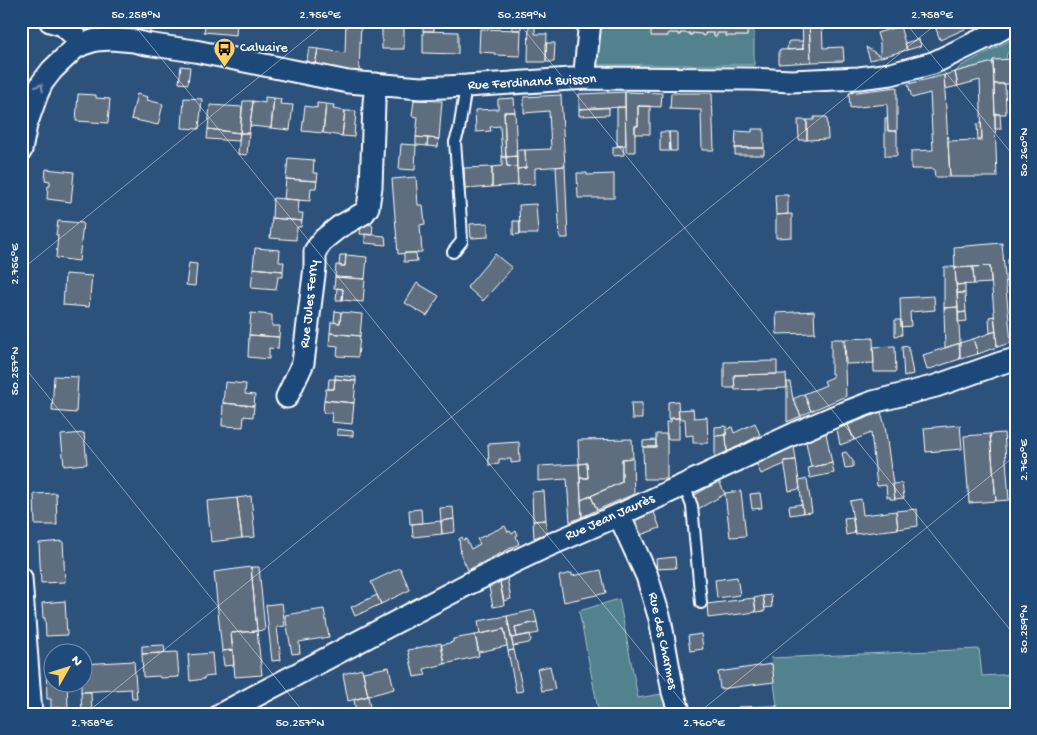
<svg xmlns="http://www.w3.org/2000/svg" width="1037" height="735" font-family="'Gochi Hand',sans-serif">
	<rect width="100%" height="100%" fill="#2c517b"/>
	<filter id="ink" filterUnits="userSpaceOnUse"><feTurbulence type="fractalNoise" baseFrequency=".02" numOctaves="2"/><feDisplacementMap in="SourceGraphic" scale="10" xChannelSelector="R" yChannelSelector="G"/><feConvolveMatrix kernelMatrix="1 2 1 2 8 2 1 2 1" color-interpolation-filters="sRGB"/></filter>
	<g filter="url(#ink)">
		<path fill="#51828d" stroke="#a8c0c6" d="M601 21H643L651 29 652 36H668V33H678V35H680V33H690V35H692V33L702 34 703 35H705V33H714V35L717 33H726V36H747V28L751 26V21H754V65H597Z
			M1016 37V53H1007L1006 60H993V62L955 72 961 66Z
			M619 599 638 698 673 692 680 714H599L579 611Z
			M979 649 982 676 1016 674V714H778L771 658Z"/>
		<path fill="#5e6e7e" stroke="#fff" d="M114 21H151L150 33 113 25Z
			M206 21H237L236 35 204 32Z
			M346 21H361L359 72 315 65 318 49 345 53Z
			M423 21H434V31H423Z
			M529 21H535V34H547L546 62H528Z
			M643 21H751V26L747 28V36H726V33H717V36H714V33H705V35L702 36V34L692 33V35H690V33H680V35H678V33H668V36H651V29H643Z
			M767 21H801L800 27 768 28Z
			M802 21H809L811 62 779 64V50L803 49Z
			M809 21H822L823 48 843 47 844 61 811 62Z
			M938 21H983L940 40 935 26 939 25Z
			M512 23H521V30H512Z
			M382 25 404 26V49H382Z
			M900 26 907 50 870 60 866 47 880 56V43L877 33Z
			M480 29 521 30 520 56 495 55V53L479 52Z
			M423 31 458 32V54L423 53Z
			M919 39 921 46 907 50 905 43Z
			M790 41H803V49L787 50 788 42Z
			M546 43H555L554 62H546Z
			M309 48 318 49 315 65 306 64Z
			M1016 59V84H994L993 60Z
			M993 62 997 177H950L948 141 982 140 980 80 958 86 955 72Z
			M181 66 190 67 188 84 179 83Z
			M955 72 958 86 945 89 944 75Z
			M944 75 950 177H935L934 169H911V151L933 150 930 93 912 98 908 84Z
			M994 84H1005L1006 114H995Z
			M897 87V131H888L887 104 850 108 849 93Z
			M625 92 662 93 661 107 638 106V126H635V152H626Z
			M625 92V107L579 109V94Z
			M671 93H712L714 150H702L701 110 670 109Z
			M78 94 96 95V98L110 99 108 123 76 121Z
			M137 94 148 97 147 100 163 104 158 125 131 119Z
			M561 95 565 166 535 168V184L518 185 517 169 526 168 525 150 551 149 549 111 524 113V97Z
			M265 97 274 98 271 128 250 126 253 101 265 103Z
			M184 98 202 99 199 129 182 128Z
			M274 98 281 99 280 104 293 105 290 130 271 128Z
			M514 98 515 112H504L506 157H502L500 126 490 127 491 131 476 132 475 110 498 109V99Z
			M414 100 442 101 439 139 416 137 418 117 412 116Z
			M243 101H253L249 133H240Z
			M317 103 326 104 323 133 302 131 305 106 317 108Z
			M326 104 334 105 333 109 345 111 342 136 323 133Z
			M210 105 242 107 240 133 208 129Z
			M638 106H650V134H635V126H638Z
			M609 107V115L579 116V109Z
			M617 107H625L626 145 617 146Z
			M345 111H356L354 137 342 136Z
			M504 112H515L517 156 506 157Z
			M995 114H1000L1001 129H995Z
			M814 117H827L828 139 807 140V120H814Z
			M885 118H887L888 131H897V156H885Z
			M798 120H807V140H799Z
			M981 123 982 140H978L977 124Z
			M208 129 240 133 239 141 207 139Z
			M752 129H764V148H735L736 131 752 132Z
			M660 132H669L670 151H660Z
			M669 132H677V151H670Z
			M240 133H249L247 155 238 154Z
			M416 137 428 138 427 146 416 145Z
			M428 138 439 139 438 147 427 146Z
			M401 144 416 145 415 170 399 169Z
			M623 146 624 155 613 156V147Z
			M735 148H764V155H735Z
			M516 150H525L526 168 517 169Z
			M517 156V167L507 166 506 157Z
			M502 157H506L507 166 517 167 518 185 492 187V167L502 166Z
			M288 158 314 160 313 173H318L317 181 286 179Z
			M565 166 568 238H560L556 167Z
			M492 167V187L465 189 464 168Z
			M46 169 74 172 71 202 47 199 48 186H50V181L45 180Z
			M577 173H587V175L614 174V198H578Z
			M416 177 418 205H423L425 224 420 225 422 252 398 254 392 179Z
			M286 179 317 181 316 188H311L310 201 284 199Z
			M775 195H788V214L776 215Z
			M273 198 299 200 298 213H303L302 221 272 218Z
			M536 204 538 234H520L519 205Z
			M792 214V237L776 238V215Z
			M272 218 302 221 301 227H297L296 240 270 238Z
			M58 221 83 223 79 261 56 258 58 235H56Z
			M513 221H520V234L513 235Z
			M488 223V237L471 238 470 224Z
			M361 224 373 225 372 235 360 234Z
			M365 234 385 236 386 245 365 243Z
			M1002 243 1011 343 997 347 990 266 955 268 954 247Z
			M255 248 280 250 279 262H284L283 271 253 268Z
			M404 253H416L417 261 404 262Z
			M495 254 512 268 483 301 467 287Z
			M340 255H346L345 266H339Z
			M346 255 367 257 365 279 335 277 336 265 345 266Z
			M1008 258H1016V269H1008Z
			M189 263 197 264 195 286 186 285Z
			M990 266 991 283 974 284 973 267Z
			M944 267H955L958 307 944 308Z
			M973 267 974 284 956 285 955 268Z
			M253 268 283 271V277H278L276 290 251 288Z
			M1008 269H1016V285H1008Z
			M65 274 92 276 89 307 63 305Z
			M335 277 365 279 363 302 342 300 343 289 334 288Z
			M417 283 439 296 427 316 405 303Z
			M965 284V293H957L956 285Z
			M337 288 343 289 342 300H336Z
			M957 293H965L966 312 958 313Z
			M934 296 935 310 910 312 911 326 901 327 900 298Z
			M958 307 960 343 945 348 944 308Z
			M335 311 341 312 340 323 334 322Z
			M814 311 815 333 777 334 776 313Z
			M341 312 362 314 360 336 330 333 331 322 340 323Z
			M966 312 967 321 958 322V313Z
			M251 313 272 315V326H280L279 337 249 335Z
			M994 316 996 331 990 333 989 317Z
			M895 320H901L902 335 895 336Z
			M996 331 997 347 978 354 973 339Z
			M330 333 360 336 358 357 337 356 338 346 329 345Z
			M249 335 279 337 278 349 269 348V359L248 357Z
			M873 338 874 363 846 364 845 339Z
			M831 339H844L846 396 811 411 804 394 826 385 824 381 833 377V374H831Z
			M973 339 978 354 960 359 959 343Z
			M960 343V359L927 370 923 355Z
			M895 346 896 372H874L873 347Z
			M908 346 913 374 904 377 902 347Z
			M777 361V374L734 375 735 388H724V362Z
			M786 374 787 388 735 390 734 375Z
			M335 375 356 377V381L335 379Z
			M54 376 78 377 76 413 52 411Z
			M329 379H335L334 389H328Z
			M335 379 356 381 354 403 324 400 326 389H334Z
			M225 382 246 384 245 394 255 395 254 406 223 403Z
			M787 382H790L793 399 801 416 787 422Z
			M804 394 811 411 801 416 793 399Z
			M324 400 354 403 352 424 331 422 332 413H323Z
			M678 401 679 418 668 419V402Z
			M223 403 254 406 253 417 244 416 243 427 222 426Z
			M631 403H642V419H632Z
			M693 409 694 418 707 417 708 443H693V435L686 436 685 419H679L678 410Z
			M881 412 885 426 895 499H890V497H887L886 485 877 486 871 433 854 440 848 425Z
			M671 418H679V439H667L666 422H671Z
			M755 423 760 435 727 452 726 430 732 427 734 433Z
			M848 425 854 440 840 445 837 429Z
			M960 425 962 449 926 452 924 428Z
			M726 426V435L715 436V427Z
			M337 429 353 431V436L337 435Z
			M84 433 87 464 64 466 61 435Z
			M826 433 832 463 811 467 806 442Z
			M1004 433 1009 500 996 501 990 434Z
			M656 434H667V479H644L643 447H656Z
			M990 434 996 501 969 503 964 436Z
			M726 435 727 452 715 457V436Z
			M632 439 633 458 622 459V482L581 500 580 478H588L587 463 579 464 578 440Z
			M656 440V447H643V441Z
			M519 442 520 462 511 463V459H499V464L489 465 488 444Z
			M794 446 796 460 784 461 785 464 761 474 755 461Z
			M846 452 853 461V467L845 468 842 453Z
			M633 458 634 494 597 510 591 496 622 482V459Z
			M796 460 800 489 789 491 784 461Z
			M587 463 588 478H580L579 464Z
			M832 463 834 473 810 478 808 468Z
			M579 464 582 517 570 522 567 479 538 481V466Z
			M807 479 812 512 803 513 799 481Z
			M719 481 725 494 698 509 693 496Z
			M902 483 904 498 895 499 893 484Z
			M544 491 546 520 533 521 532 492Z
			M741 491 746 536 730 537 725 493Z
			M56 493 57 525H35L34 494Z
			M760 493 762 508 752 509 750 494Z
			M251 496 255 537 242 538 237 498Z
			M591 496 597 510 582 517 581 500Z
			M237 498 242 538 211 542 207 501Z
			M861 499 863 515 896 511 898 529 855 534 850 501Z
			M802 504 803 513 790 515 789 506Z
			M453 507 454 519 441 521 440 508Z
			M421 509 422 523 410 524 409 510Z
			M917 509 918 526 898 529 896 511Z
			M654 512 660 528 635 537 629 523Z
			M853 517 855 533 846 535 844 518Z
			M454 519 455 532 442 534 441 521Z
			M546 520 547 533 534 538 533 521Z
			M441 521 442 534 413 537 412 524Z
			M505 526 508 532 510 531 512 534 516 531 518 535 516 536 519 544 468 570 461 555 459 539 462 537 463 540 466 539 471 549 480 544 477 539Z
			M63 541 65 582 41 583 39 543Z
			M675 557 676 568 657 569 656 559Z
			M251 567H259L265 630 257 631Z
			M251 567 257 631 231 633 233 650 222 651 214 572Z
			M400 568 410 590 381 604 371 582Z
			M601 570 606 593 564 602 559 576 572 573V576Z
			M737 577 740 595 717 598 715 580Z
			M507 578 511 599 504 601 500 582Z
			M500 582 504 605 493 607 489 587Z
			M377 595 381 604 355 616 351 607Z
			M771 595 772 607 765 608 763 596Z
			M763 596 765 611 756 612 754 598Z
			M754 598 756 612 708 618 707 604Z
			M65 601 67 635 46 636 45 618H43L42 603Z
			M282 603 285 626 277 627 281 660 272 661 266 605Z
			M324 609 329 637 299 642 300 653 292 654 285 615Z
			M534 610 537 622 515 627 517 637 511 638 507 616Z
			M507 616 514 650 508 651 504 629 480 634 478 621Z
			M537 622 539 633 517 637 515 627Z
			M504 629 507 646 479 652 475 635Z
			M257 631 262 675 235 677 231 633Z
			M530 634 531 640 529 643 513 646 511 638Z
			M701 634 703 649 690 651 688 636Z
			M475 635 479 656 445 664 441 645 453 642V639Z
			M441 643 445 664 424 669 426 675 414 677 408 650Z
			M164 645 165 653 142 654V646Z
			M233 650 234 665 224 666 222 651Z
			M514 650 523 691 516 692 508 651Z
			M177 652 179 677 160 678 159 676 143 677 142 654Z
			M212 653 214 676 204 677V679L190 681 188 655Z
			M134 661 137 699H132L131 689 81 692V682H82V664Z
			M52 663V682H67L68 707 51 708V699H47L46 664Z
			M772 664 774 682 720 689 718 672Z
			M550 666 555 689 542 691 537 669Z
			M389 667 394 689 368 696 363 672Z
			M362 669 368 696 348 701 343 674Z
			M81 692H91L92 714H82Z
			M368 696 370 708 356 711 354 700Z
			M777 706 778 714H738V707Z"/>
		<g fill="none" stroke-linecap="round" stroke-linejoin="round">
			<defs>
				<path id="service" d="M453 252 462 241 461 221 455 142 459 130 466 86
					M684 485 692 506 701 603"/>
				<path id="minor" d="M50 21 63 25 83 44
					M586 78 585 71 590 21
					M21 150 26 125 37 94 42 83 52 70 75 48 83 44 96 40 111 39 134 41 146 44 195 51 348 82 421 88 466 86 586 78 753 79 791 81 859 78 891 74 933 63 985 38 1016 21
					M287 397 303 363 315 267V251L324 239 339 227 364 213 368 207 371 187 374 103 376 84
					M619 515 647 576 660 619 673 692 680 714
					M21 578 31 714
					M221 714 468 584 545 547 619 515 796 433 836 416 873 402 936 386 1001 363 1016 359"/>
			</defs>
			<use href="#service" stroke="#fff" stroke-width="14"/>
			<use href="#minor" stroke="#fff" stroke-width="25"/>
			<use href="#service" stroke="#1f4a7a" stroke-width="10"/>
			<use href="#minor" stroke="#1f4a7a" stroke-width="21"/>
		</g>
		<defs><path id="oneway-chevron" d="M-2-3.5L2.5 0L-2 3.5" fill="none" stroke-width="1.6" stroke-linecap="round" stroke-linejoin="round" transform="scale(1.25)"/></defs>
		<use stroke="#7992af" href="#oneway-chevron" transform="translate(40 87) rotate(-62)"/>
	</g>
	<path fill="none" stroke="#fff" stroke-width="1" stroke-opacity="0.45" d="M131 21 692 714M517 21 1016 637M904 21 1016 159M21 270 328 21M21 363 305 714M85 714 940 21M697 714 1016 455"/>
	<defs>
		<symbol id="bus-pin" viewBox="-11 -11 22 30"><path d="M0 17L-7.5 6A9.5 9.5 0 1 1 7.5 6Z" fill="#ffd166" stroke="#1f4a7a"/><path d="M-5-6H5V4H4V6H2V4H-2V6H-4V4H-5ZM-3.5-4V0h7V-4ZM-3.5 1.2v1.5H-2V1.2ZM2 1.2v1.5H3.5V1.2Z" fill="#111"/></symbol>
	</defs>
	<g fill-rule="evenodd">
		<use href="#bus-pin" x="212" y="36" width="25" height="34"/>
	</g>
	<g text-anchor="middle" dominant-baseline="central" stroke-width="4" stroke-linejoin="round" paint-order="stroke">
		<g font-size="14" fill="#fff" stroke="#1f4a7a" text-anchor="start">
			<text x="240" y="48">Calvaire</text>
		</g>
		<g font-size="14" fill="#fff" stroke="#1f4a7a">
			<text transform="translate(532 83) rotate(-3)">Rue Ferdinand Buisson</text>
			<text transform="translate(310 304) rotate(-84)">Rue Jules Ferry</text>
			<text transform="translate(610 518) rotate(-24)">Rue Jean Jaurès</text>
			<text transform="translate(662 641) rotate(78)">Rue des Charmes</text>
		</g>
	</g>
	<rect width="1037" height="735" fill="none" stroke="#1f4a7a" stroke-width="55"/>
	<g transform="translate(68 668) rotate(51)"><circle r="24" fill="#1f4a7a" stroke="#7992af"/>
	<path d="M0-4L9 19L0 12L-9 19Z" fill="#ffd166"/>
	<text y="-8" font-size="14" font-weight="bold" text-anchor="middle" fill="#ffffff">N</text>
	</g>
	<rect x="28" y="28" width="982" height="680" fill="none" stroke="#fff" stroke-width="2"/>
	<g font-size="12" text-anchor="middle" fill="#fff">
		<text x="136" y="18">50.258°N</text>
		<text x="320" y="18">2.756°E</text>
		<text x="522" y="18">50.259°N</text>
		<text x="932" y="18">2.758°E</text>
		<text transform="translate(1023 152) rotate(-90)" y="4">50.260°N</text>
		<text transform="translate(14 264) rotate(-90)" y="4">2.756°E</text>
		<text transform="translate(14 371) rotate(-90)" y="4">50.257°N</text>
		<text transform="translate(1023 460) rotate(-90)" y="4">2.760°E</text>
		<text transform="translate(1023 629) rotate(-90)" y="4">50.259°N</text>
		<text x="92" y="726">2.758°E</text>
		<text x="300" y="726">50.257°N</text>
		<text x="704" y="726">2.760°E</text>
	</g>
</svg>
